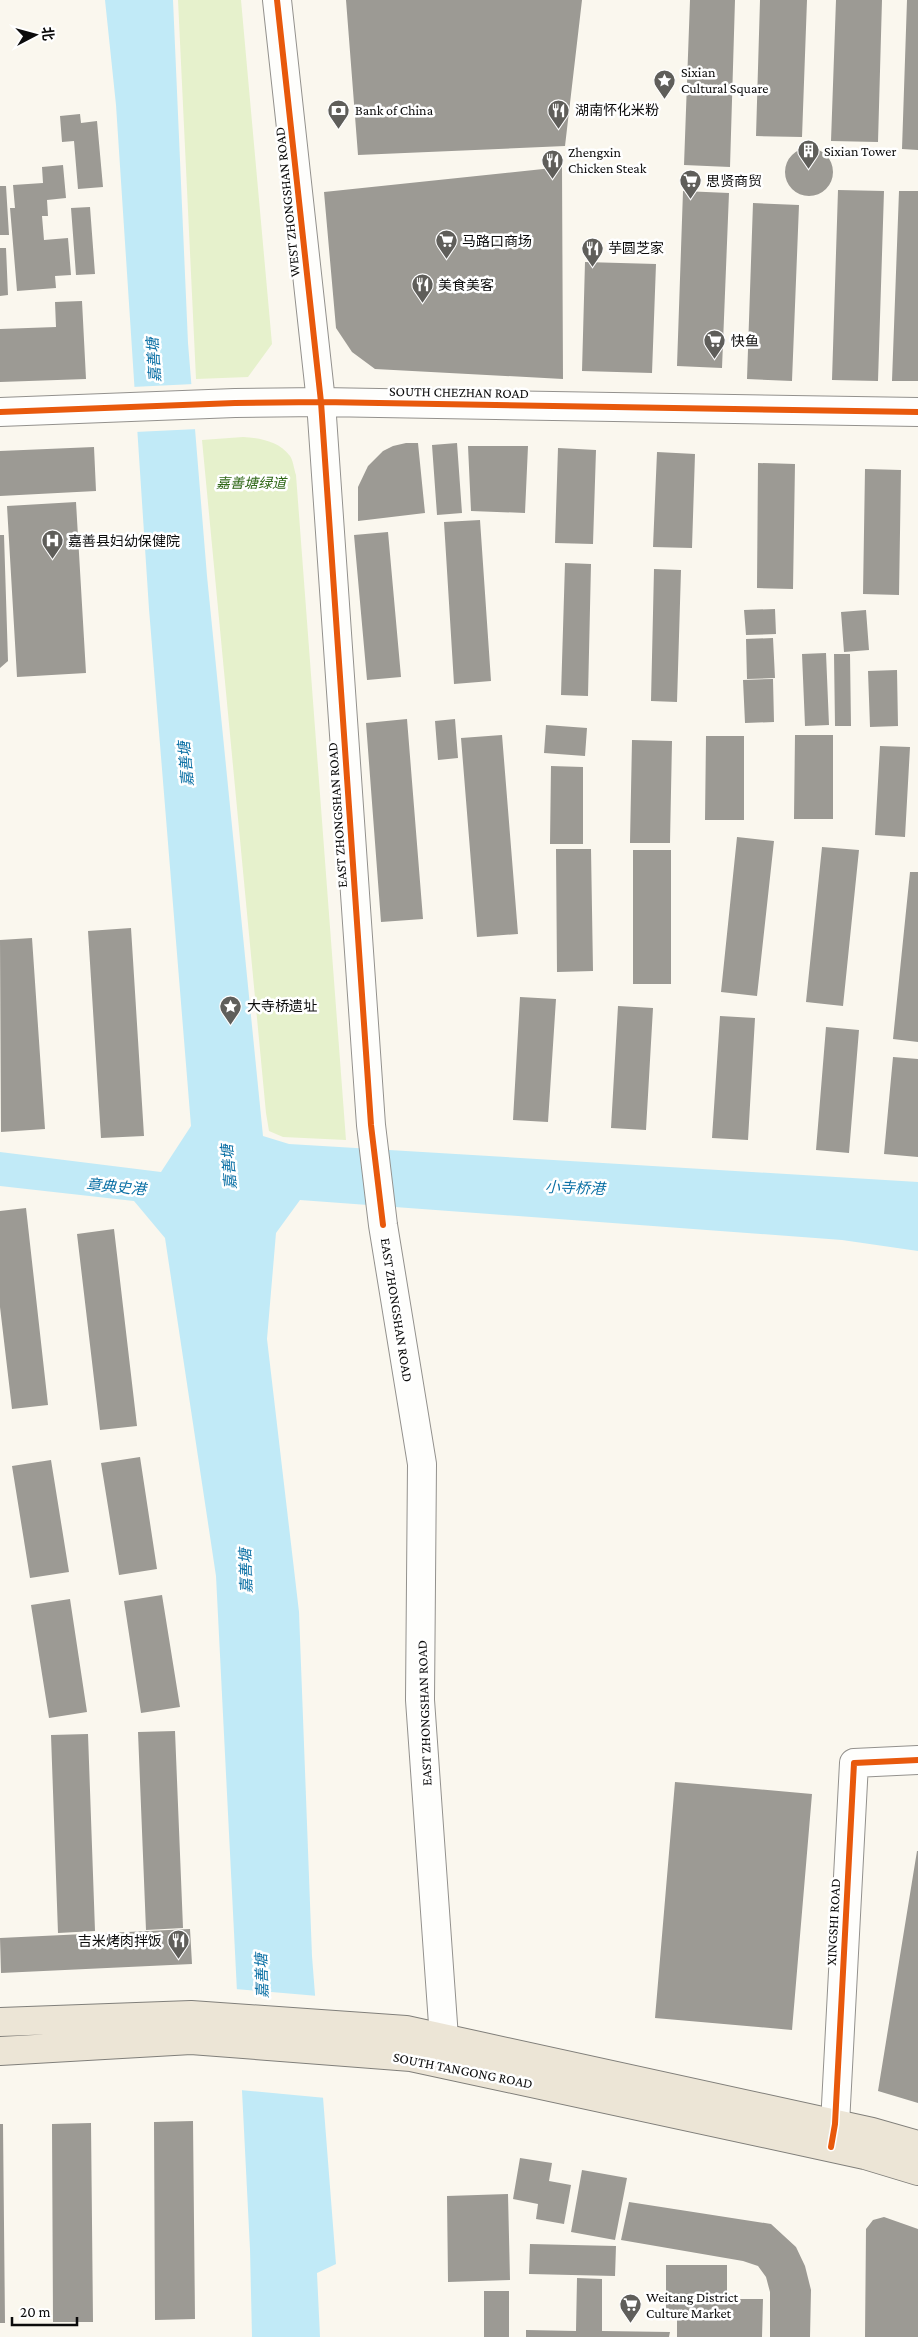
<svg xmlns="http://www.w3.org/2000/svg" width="918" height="2337" font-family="'Crimson Pro','Noto Sans SC',serif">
	<rect width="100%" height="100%" fill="#faf7ee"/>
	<path fill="#e6f1cc" d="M178 0H241L272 344 248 377 196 379Z
		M243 437C259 438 279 441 290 456 293 460 294 469 296 475L346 1140 283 1137 269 1131 266 1113 202 440Z"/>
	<path fill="#c1eaf7" d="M105 0H173L188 343 207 576 263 1136 289 1144 918 1182V1251L842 1240 300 1200 276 1233 267 1339 299 1612 312 1956 336 2264 317 2273 320 2337H252L250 2249 216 1576 165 1238 134 1201 0 1186V1152L161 1172 191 1126 149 609 116 105Z"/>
	<path fill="#faf7ee" d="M194 384 198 429 135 432 132 387Z
		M235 1989 318 1996 326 2098 240 2090Z"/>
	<path fill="#9c9a94" d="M346 0H582L565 146 358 155Z
		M690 0H735L730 167 684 165Z
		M760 0H807L802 137 756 136Z
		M836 0H882L878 142 831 141Z
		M907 0H918V150L902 149Z
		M80 114 81 123 97 121 103 187 78 189 74 141 62 142 60 116Z
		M785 172a24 24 0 1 1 48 0a24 24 0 1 1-48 0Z
		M63 165 66 198 47 200 48 216H42L44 240 68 238 71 275 55 276 56 288 17 291 10 208H15L13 185 43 183 42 167Z
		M562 167 563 379 375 369 352 352 336 328 324 192Z
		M0 186H6L9 235H0Z
		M838 190 884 191 878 381 832 380Z
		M683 191 729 193 722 368 677 366Z
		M899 191H918V381H892Z
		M753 203 799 205 792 381 747 379Z
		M90 207 95 274 76 275 71 208Z
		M0 248H6L8 295 0 296Z
		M585 262 656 264 652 373 582 371Z
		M82 301 86 379 0 382V329L56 327 55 302Z
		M406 443H418L425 513 358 521V487L368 466 383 451 393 446Z
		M457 443 462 513 437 515 432 445Z
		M468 446H528L525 513 471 511Z
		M94 447 96 491 0 496V451Z
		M558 448 596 450 593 544 555 543Z
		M657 452 695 454 692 548 653 547Z
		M758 463 795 464 793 589 757 588Z
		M865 469 901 470 899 595 863 594Z
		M76 502 86 673 17 677 7 506Z
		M480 520 491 681 454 684 444 522Z
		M388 532 401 677 367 680 354 535Z
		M0 535H4L8 661 0 668Z
		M565 563 591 564 588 696 561 695Z
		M654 569 681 570 677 702 651 701Z
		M775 609 776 634 746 635 744 610Z
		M866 610 869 650 844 652 841 612Z
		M773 638 775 678 747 679 746 639Z
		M826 653 829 725 805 726 802 654Z
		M834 654H850L851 726H835Z
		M897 670 898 726 870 727 868 671Z
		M773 679 774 722 745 723 743 680Z
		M407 719 423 919 381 922 366 723Z
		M455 719 458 758 438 760 435 721Z
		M546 725 587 728 585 756 544 753Z
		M502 735 518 934 477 937 461 738Z
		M795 735H833V819H794Z
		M706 736H744V820H705Z
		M632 740 672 741 670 843H630Z
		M880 746 910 747 905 837 875 835Z
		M551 766 583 767V844H550Z
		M737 837 774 841 757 996 721 992Z
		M822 847 859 850 843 1006 806 1002Z
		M556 849H591L593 971 557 972Z
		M633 850H671V984H633Z
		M910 872H918V1042L893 1039Z
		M131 928 144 1136 101 1138 88 931Z
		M32 938 45 1129 1 1132 0 940Z
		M520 997 556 999 548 1122 513 1120Z
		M618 1006 653 1008 646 1130 611 1128Z
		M720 1016 755 1018 748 1140 712 1138Z
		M826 1027 859 1030 849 1153 816 1150Z
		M893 1057 918 1059V1157L884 1154Z
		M26 1208 48 1405 12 1409 0 1307V1211Z
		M114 1229 137 1426 100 1430 77 1234Z
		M140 1457 157 1569 119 1575 101 1463Z
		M51 1460 69 1572 30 1578 12 1466Z
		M162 1595 180 1707 141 1713 124 1601Z
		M70 1599 87 1712 49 1718 31 1605Z
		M175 1731 183 1928 146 1930 138 1732Z
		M88 1734 95 1931 58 1933 51 1735Z
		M675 1782 812 1794 792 2030 655 2018Z
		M917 1851H918V2103L878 2091Z
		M190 1929 192 1964 1 1973 0 1938Z
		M193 2121 195 2319 155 2320 154 2122Z
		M91 2123 93 2322H53L52 2124Z
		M0 2124H3L5 2323H0Z
		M520 2158 552 2163 549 2181 571 2185 564 2224 536 2219 538 2204 513 2199Z
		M582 2170 627 2178 615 2240 571 2232Z
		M508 2194 510 2280 448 2282 447 2196Z
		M629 2202 771 2224 796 2247 805 2266 811 2290 810 2337H770V2292L766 2277 758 2266 743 2261 621 2240Z
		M884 2217 918 2229V2337H865L866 2229 873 2220Z
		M530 2244 616 2246 615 2276 529 2274Z
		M666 2265H727V2299H763L762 2337H677V2310H666Z
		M577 2278 602 2279V2331L670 2332 669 2337H526V2330L576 2331Z
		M484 2291H509V2337H484Z"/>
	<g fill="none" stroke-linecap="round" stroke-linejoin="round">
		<defs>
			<path id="minor" d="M277 0 321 402 371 1125 383 1225 422 1464 420 1700 444 2038
				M0 412 235 403 321 402 918 412
				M831 2146 835 2124 854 1763 918 1760"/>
			<path id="major" d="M0 2022 191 2015 406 2030 872 2132 918 2145
				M0 2051 191 2040 411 2057 865 2155 918 2171"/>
		</defs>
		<use href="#minor" stroke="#93918d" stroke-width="30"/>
		<use href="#major" stroke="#807f7a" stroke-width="30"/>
		<use href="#minor" stroke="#fefefc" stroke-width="28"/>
		<use href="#major" stroke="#ece5d6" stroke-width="28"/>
		<defs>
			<path id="cycleway" d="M277 0 321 402 371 1125 383 1225
				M0 412 235 403 321 402 918 412
				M831 2147 835 2124 854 1763 918 1760"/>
		</defs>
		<use href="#cycleway" stroke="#fff" stroke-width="9"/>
		<use href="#cycleway" stroke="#e8590c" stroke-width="6"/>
	</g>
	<defs>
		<symbol id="sight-pin" viewBox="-11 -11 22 30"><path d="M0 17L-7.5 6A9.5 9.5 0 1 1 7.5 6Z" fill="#5f5e5a" stroke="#fff"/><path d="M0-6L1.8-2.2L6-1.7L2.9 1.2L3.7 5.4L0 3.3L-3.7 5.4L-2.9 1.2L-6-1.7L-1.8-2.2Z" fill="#fff"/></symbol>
		<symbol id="bank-pin" viewBox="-11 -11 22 30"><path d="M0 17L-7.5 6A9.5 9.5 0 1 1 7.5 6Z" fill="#5f5e5a" stroke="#fff"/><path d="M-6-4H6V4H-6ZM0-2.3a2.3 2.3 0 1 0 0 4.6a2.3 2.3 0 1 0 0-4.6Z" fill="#fff"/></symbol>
		<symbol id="restaurant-pin" viewBox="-11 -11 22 30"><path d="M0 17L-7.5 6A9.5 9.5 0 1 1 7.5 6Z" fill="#5f5e5a" stroke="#fff"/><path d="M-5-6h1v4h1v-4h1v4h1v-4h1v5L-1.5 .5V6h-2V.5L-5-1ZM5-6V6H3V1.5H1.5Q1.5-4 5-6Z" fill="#fff"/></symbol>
		<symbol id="building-pin" viewBox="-11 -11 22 30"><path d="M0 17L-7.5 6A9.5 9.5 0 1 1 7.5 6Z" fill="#5f5e5a" stroke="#fff"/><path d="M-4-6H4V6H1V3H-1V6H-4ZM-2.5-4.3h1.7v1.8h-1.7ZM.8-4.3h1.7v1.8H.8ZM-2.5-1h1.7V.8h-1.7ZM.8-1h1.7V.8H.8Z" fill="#fff"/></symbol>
		<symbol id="supermarket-pin" viewBox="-11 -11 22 30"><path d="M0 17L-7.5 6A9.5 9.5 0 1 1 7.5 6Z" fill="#5f5e5a" stroke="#fff"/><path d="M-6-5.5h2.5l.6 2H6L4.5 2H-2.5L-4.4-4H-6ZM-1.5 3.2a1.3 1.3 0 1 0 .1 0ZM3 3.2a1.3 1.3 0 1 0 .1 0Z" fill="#fff"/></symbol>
		<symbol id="hospital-pin" viewBox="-11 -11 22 30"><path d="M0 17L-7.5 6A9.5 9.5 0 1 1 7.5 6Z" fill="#5f5e5a" stroke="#fff"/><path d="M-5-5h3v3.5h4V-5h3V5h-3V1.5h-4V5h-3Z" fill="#fff"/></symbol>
	</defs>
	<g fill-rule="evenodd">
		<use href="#sight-pin" x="652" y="68" width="25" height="34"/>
		<use href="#bank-pin" x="326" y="98" width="25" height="34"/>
		<use href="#restaurant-pin" x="546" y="98" width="25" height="34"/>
		<use href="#building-pin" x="796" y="138" width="25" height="34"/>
		<use href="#restaurant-pin" x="540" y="148" width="25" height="34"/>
		<use href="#supermarket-pin" x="678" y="168" width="25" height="34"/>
		<use href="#supermarket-pin" x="434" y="228" width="25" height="34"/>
		<use href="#restaurant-pin" x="580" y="236" width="25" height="34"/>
		<use href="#restaurant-pin" x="410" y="272" width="25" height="34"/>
		<use href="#supermarket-pin" x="702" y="328" width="25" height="34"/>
		<use href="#hospital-pin" x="40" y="528" width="25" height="34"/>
		<use href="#sight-pin" x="218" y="994" width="25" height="34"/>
		<use href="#restaurant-pin" x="166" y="1928" width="25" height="34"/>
		<use href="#supermarket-pin" x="618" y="2292" width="25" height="34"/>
	</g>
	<g text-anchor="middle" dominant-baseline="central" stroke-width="5" stroke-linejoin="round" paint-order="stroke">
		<g font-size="14" fill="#0b0b0b" stroke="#fff" text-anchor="start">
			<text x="681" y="72">Sixian<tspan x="681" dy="16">Cultural Square</tspan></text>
			<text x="355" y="110">Bank of China</text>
			<text x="575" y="110">湖南怀化米粉</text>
			<text x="824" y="151">Sixian Tower</text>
			<text x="568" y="152">Zhengxin<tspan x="568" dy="16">Chicken Steak</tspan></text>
			<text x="706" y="181">思贤商贸</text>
			<text x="462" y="241">马路口商场</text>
			<text x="608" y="248">芋圆芝家</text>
			<text x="438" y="285">美食美客</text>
			<text x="731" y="341">快鱼</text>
			<text x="68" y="541">嘉善县妇幼保健院</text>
			<text x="247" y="1006">大寺桥遗址</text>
			<text x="162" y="1941" text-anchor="end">吉米烤肉拌饭</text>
			<text x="646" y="2297">Weitang District<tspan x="646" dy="16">Culture Market</tspan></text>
		</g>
		<g font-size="14" fill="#0b0b0b" stroke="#fff">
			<text transform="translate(287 202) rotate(-96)">WEST ZHONGSHAN ROAD</text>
			<text transform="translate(459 392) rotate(1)">SOUTH CHEZHAN ROAD</text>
			<text transform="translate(337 815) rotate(-94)">EAST ZHONGSHAN ROAD</text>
			<text transform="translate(397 1310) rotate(81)">EAST ZHONGSHAN ROAD</text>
			<text transform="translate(424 1713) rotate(-92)">EAST ZHONGSHAN ROAD</text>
			<text transform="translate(833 1922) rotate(-87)">XINGSHI ROAD</text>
			<text transform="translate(463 2070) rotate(11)">SOUTH TANGONG ROAD</text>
		</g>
		<g font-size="14" font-style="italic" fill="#2f6717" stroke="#fff">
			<text x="251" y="483">嘉善塘绿道</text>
		</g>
		<g font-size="15" font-style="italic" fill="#0b70a5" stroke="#fff">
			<text transform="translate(154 360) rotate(-94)">嘉善塘</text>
			<text transform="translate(186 764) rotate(-95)">嘉善塘</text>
			<text transform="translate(229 1167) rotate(-95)">嘉善塘</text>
			<text transform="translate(116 1187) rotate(5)">章典史港</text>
			<text transform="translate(575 1188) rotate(2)">小寺桥港</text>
			<text transform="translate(246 1571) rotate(-92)">嘉善塘</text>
			<text transform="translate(262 1976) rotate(-92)">嘉善塘</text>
		</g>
	</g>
	<g transform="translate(35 35) rotate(84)" stroke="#ffffff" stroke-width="4" paint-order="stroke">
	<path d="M0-4L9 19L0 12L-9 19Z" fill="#0b0b0b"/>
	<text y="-8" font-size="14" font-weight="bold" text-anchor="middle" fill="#0b0b0b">北</text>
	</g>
	<path d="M12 2317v8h65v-8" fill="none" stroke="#0b0b0b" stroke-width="2.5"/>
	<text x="20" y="2317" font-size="15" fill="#0b0b0b" stroke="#ffffff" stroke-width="4" paint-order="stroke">20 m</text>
</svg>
